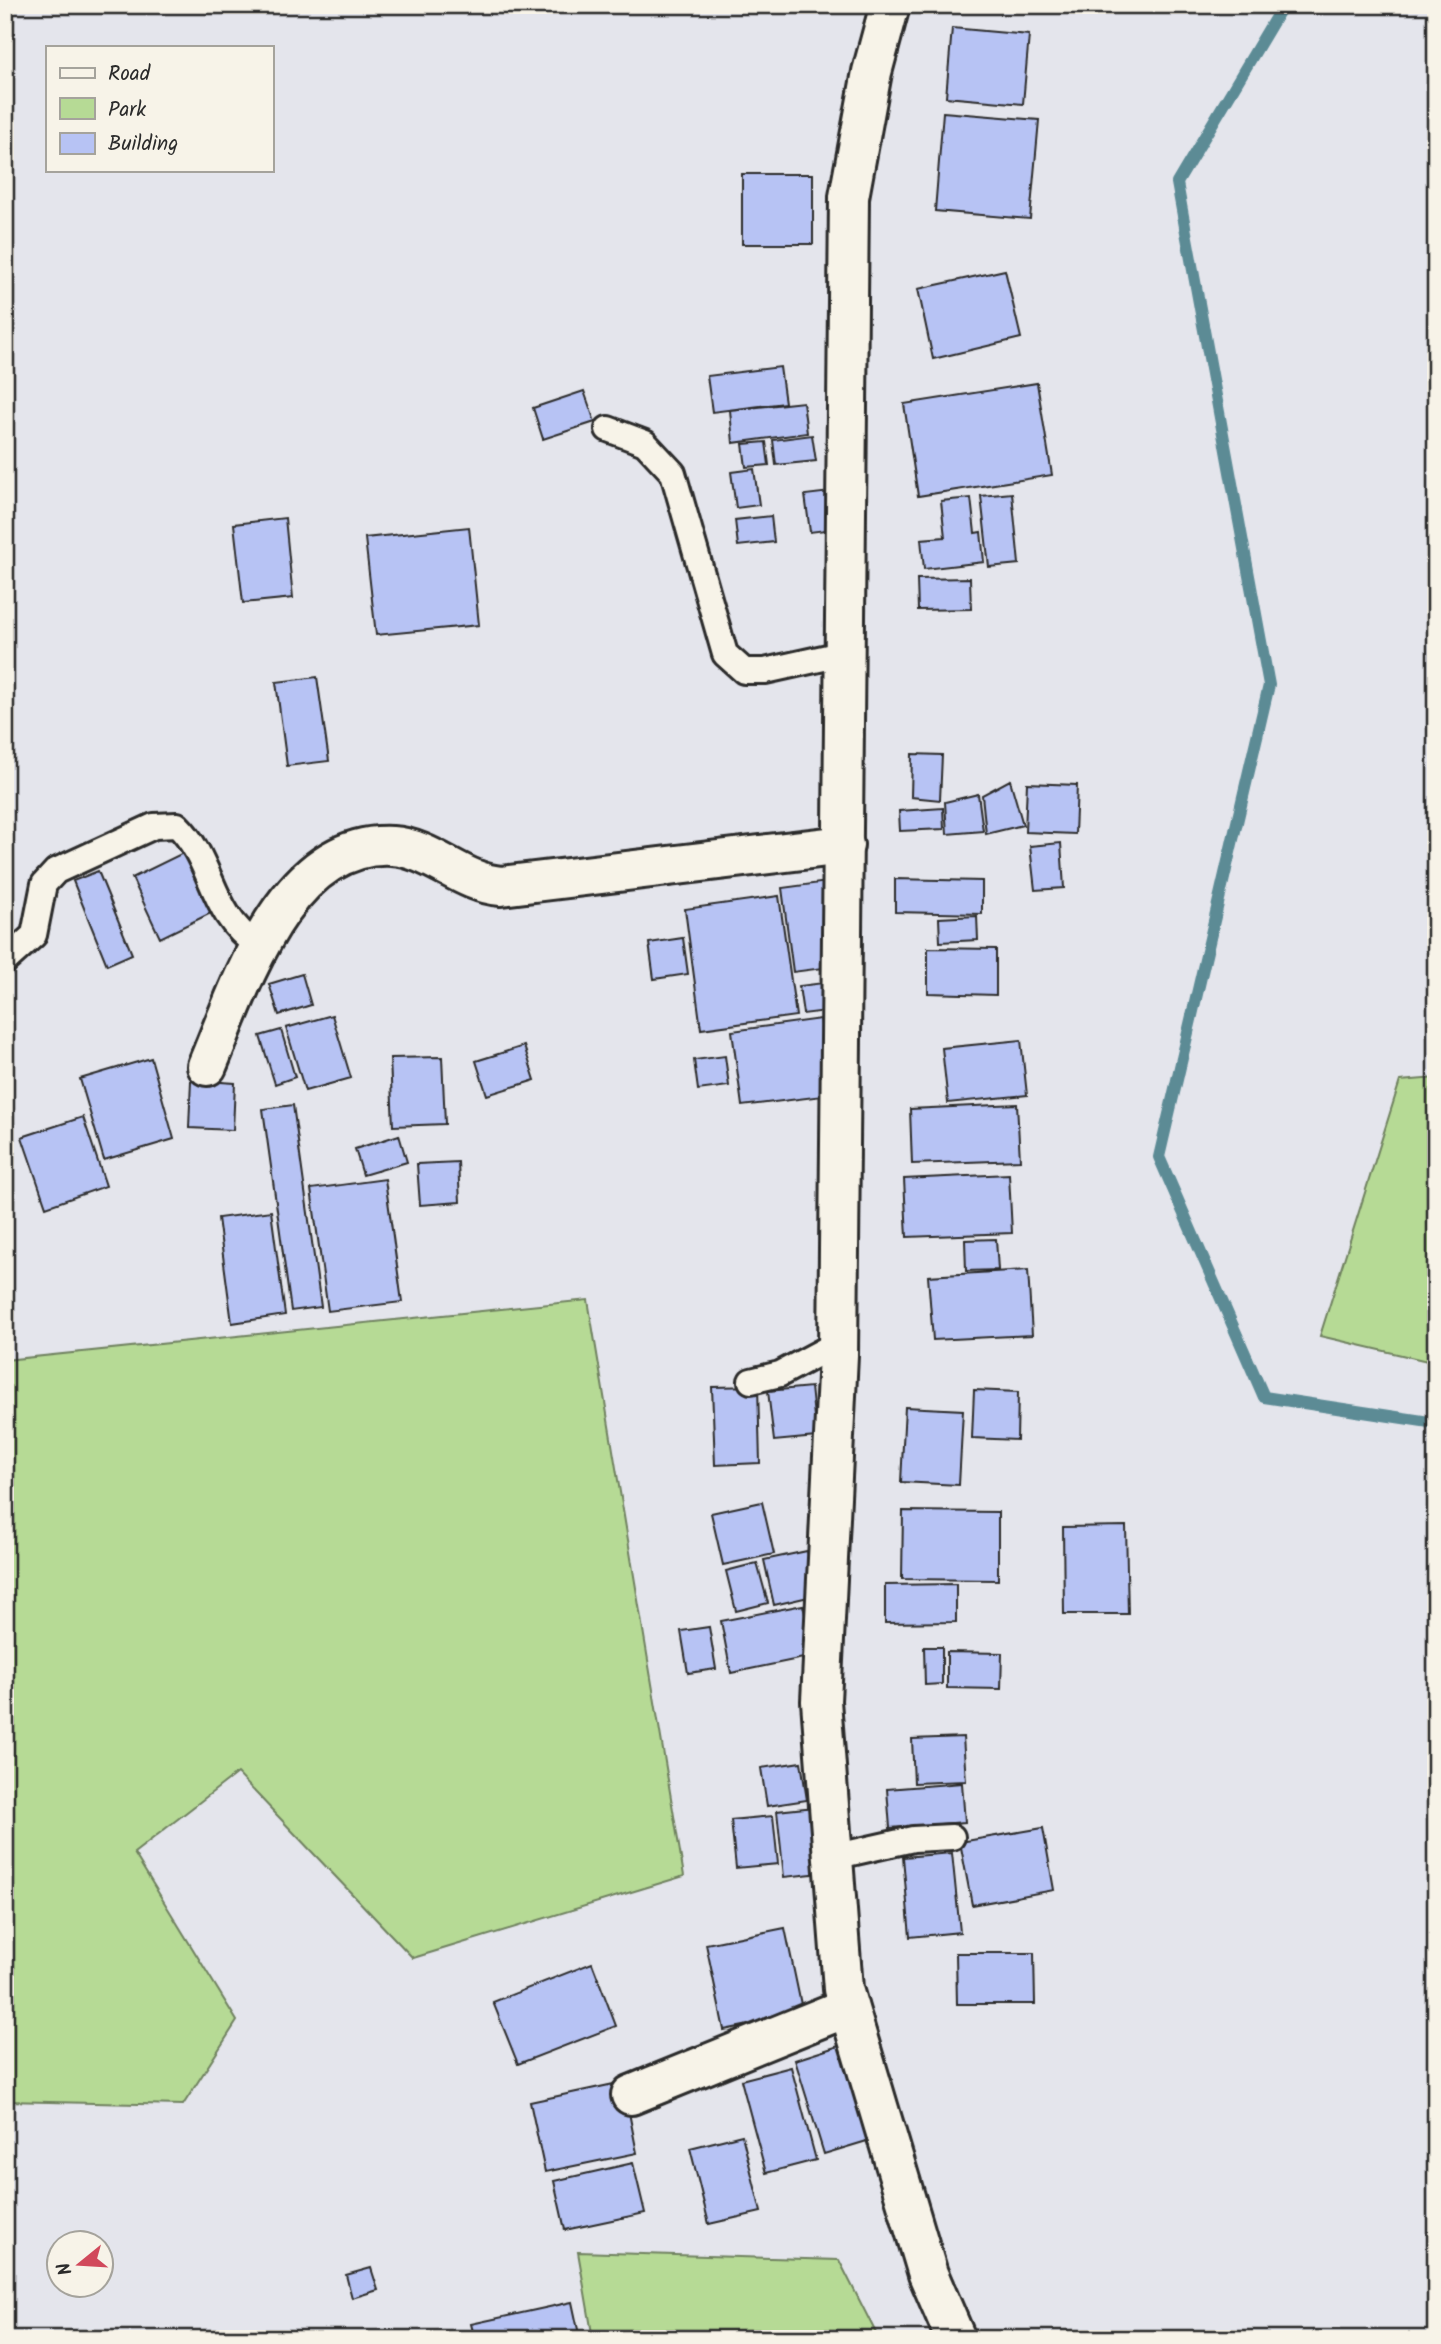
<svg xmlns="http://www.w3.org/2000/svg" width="1441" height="2344" font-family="Kalam,sans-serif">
	<rect width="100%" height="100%" fill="#e4e5ec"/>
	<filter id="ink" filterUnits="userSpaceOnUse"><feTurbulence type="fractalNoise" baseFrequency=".0143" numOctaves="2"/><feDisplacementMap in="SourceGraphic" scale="14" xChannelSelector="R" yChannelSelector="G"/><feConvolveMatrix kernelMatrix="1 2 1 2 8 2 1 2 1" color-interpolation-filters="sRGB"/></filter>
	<g filter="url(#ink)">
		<path fill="#b6da95" stroke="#708260" stroke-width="2" d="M1436 1078V1363L1320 1336 1400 1081Z
			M588 1300 684 1876 413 1958 237 1773 134 1853 237 2021 183 2105 5 2101V1360Z
			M578 2252 839 2260 879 2339H593Z"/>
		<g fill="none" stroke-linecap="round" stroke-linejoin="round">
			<path stroke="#5c8b95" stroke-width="12" d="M1283 5 1177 183 1269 685 1159 1157 1264 1397 1436 1423"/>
		</g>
		<path fill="#b7c3f4" stroke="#2b2b2b" stroke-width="2" d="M952 28 1029 35 1023 104 946 97Z
			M943 112 1039 120 1030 219 935 211Z
			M742 174H813V244H742Z
			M1005 270 1021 338 933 359 918 289Z
			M780 367 785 403 712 412 707 376Z
			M1037 383 1052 475 918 496 904 404Z
			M584 391 595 422 543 439 533 408Z
			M803 402 807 433 733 443 730 410Z
			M812 435 816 461 776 465 773 440Z
			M766 442 769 465 746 467 743 444Z
			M754 469 759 505 736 508 731 472Z
			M830 492 834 529 810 532 805 495Z
			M1012 493 1019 564 989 567 981 496Z
			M971 498 975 533 981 532 984 562 924 569 921 539 945 537 941 501Z
			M771 516 774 542 738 546 735 520Z
			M285 518 293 598 243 603 234 524Z
			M469 527 479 625 376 635 365 538Z
			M970 578 971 609 918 610 917 579Z
			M317 677 329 761 287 766 276 682Z
			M912 754 942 755 940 800 911 797Z
			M1010 780 1023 825 986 834 982 795Z
			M1027 783 1077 785 1075 834 1025 832Z
			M978 794 983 831 947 834 945 802Z
			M943 808 944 829 900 831 899 811Z
			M1061 843 1064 888 1035 890 1030 846Z
			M187 851 215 911 160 938 132 878Z
			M98 871 132 954 107 965 73 881Z
			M895 879 982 881V914L895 912Z
			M827 882 839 966 793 972 782 888Z
			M779 896 796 1016 701 1029 685 909Z
			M977 916 978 940 940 942 939 918Z
			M683 938 688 974 654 979 649 943Z
			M928 948 996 949V995L928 993Z
			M302 974 311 1005 279 1015 269 984Z
			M831 982 835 1010 803 1014 799 986Z
			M332 1015 351 1078 305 1091 286 1028Z
			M820 1019 831 1095 742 1106 732 1031Z
			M281 1030 295 1077 275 1084 260 1036Z
			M1021 1040 1027 1095 948 1103 942 1048Z
			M524 1046 535 1080 487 1095 476 1061Z
			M725 1056 729 1086 698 1090 694 1060Z
			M442 1057 445 1124 393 1126 390 1058Z
			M151 1058 174 1139 104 1160 80 1079Z
			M191 1080 235 1083 233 1130 189 1128Z
			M1017 1104 1020 1160 912 1164 910 1109Z
			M293 1105 321 1307 291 1311 263 1109Z
			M83 1117 106 1186 46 1207 22 1137Z
			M399 1135 407 1162 363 1175 355 1149Z
			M458 1162 460 1202 420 1205 417 1164Z
			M1009 1174 1012 1233 907 1237 904 1179Z
			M385 1179 402 1302 328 1311 311 1189Z
			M271 1211 285 1315 232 1323 218 1218Z
			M996 1239 998 1270 966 1271 965 1240Z
			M1028 1270 1032 1335 933 1340 928 1276Z
			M758 1386 760 1463 715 1465 712 1387Z
			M811 1387 816 1437 774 1441 768 1391Z
			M974 1390 1018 1392 1017 1440 972 1438Z
			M905 1407 963 1410 959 1485 901 1482Z
			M762 1502 774 1554 723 1565 711 1513Z
			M903 1511 998 1512V1580L902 1579Z
			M1126 1526 1128 1614H1064L1063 1527Z
			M807 1551 817 1595 774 1605 764 1560Z
			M757 1563 768 1603 736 1611 726 1571Z
			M956 1584V1622L885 1623V1585Z
			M803 1605 813 1656 731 1673 721 1621Z
			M709 1627 716 1669 688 1673 681 1631Z
			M924 1647H942V1684L925 1685Z
			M947 1652 1002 1653 1001 1689 947 1688Z
			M963 1737 966 1781 914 1783 912 1739Z
			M801 1762 807 1800 767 1806 761 1768Z
			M962 1783 965 1822 890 1828 887 1789Z
			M824 1806 831 1872 784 1877 777 1811Z
			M773 1816 778 1864 736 1868 731 1820Z
			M1043 1828 1054 1890 972 1905 960 1842Z
			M952 1853 960 1932 910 1937 903 1857Z
			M785 1928 803 2014 724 2030 706 1944Z
			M956 1953H1034L1035 2004H957Z
			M592 1963 616 2026 518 2064 493 2002Z
			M851 2042 880 2137 824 2154 795 2060Z
			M791 2067 816 2160 766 2173 741 2080Z
			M623 2082 637 2153 545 2172 530 2102Z
			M742 2135 761 2212 709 2224 690 2148Z
			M633 2163 645 2213 565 2230 554 2181Z
			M371 2268 378 2290 352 2298 346 2275Z
			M572 2302 580 2339H475L471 2324Z"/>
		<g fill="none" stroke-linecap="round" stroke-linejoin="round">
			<defs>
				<path id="service" d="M608 429 645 443 673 473 725 654 744 671H765L846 653
					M5 961 34 935 44 884 56 871 154 826 177 825C215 862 208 912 258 946
					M751 1381 780 1374 838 1343
					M833 1857 913 1839 952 1837"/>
				<path id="minor" d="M207 1066C240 988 285 840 392 846 432 848 461 883 501 886L844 845
					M631 2095 848 2007"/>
				<path id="tertiary" d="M890 5 872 72 849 197 838 1355 821 1701 843 1989 928 2274 956 2339"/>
			</defs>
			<use href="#service" stroke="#2b2b2b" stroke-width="30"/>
			<use href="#minor" stroke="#2b2b2b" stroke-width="44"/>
			<use href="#tertiary" stroke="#2b2b2b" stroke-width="44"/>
			<use href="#service" stroke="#f7f3e8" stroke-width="24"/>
			<use href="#minor" stroke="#f7f3e8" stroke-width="38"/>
			<use href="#tertiary" stroke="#f7f3e8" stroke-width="38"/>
		</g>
	</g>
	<rect width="1441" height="2344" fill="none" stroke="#f7f3e8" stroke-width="28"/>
	<rect x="14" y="14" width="1413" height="2316" fill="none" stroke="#2b2b2b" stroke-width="2.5" filter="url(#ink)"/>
	<rect x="46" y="46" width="228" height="126" fill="#f7f3e8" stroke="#a5a39c" stroke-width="2"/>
	<rect x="60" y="68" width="35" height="10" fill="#f7f3e8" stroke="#a5a39c" stroke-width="2"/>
	<text x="108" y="80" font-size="21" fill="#2b2b2b">Road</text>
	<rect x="60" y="98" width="35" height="21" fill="#b6da95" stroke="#a5a39c" stroke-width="2"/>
	<text x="108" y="116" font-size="21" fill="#2b2b2b">Park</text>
	<rect x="60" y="133" width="35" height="21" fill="#b7c3f4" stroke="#a5a39c" stroke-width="2"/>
	<text x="108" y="150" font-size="21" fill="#2b2b2b">Building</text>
	<g transform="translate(80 2264) rotate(252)"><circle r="33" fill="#f7f3e8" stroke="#a5a39c" stroke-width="2"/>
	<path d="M0-5L12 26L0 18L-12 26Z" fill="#d1495b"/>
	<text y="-10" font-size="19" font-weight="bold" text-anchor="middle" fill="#2b2b2b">N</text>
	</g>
</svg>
